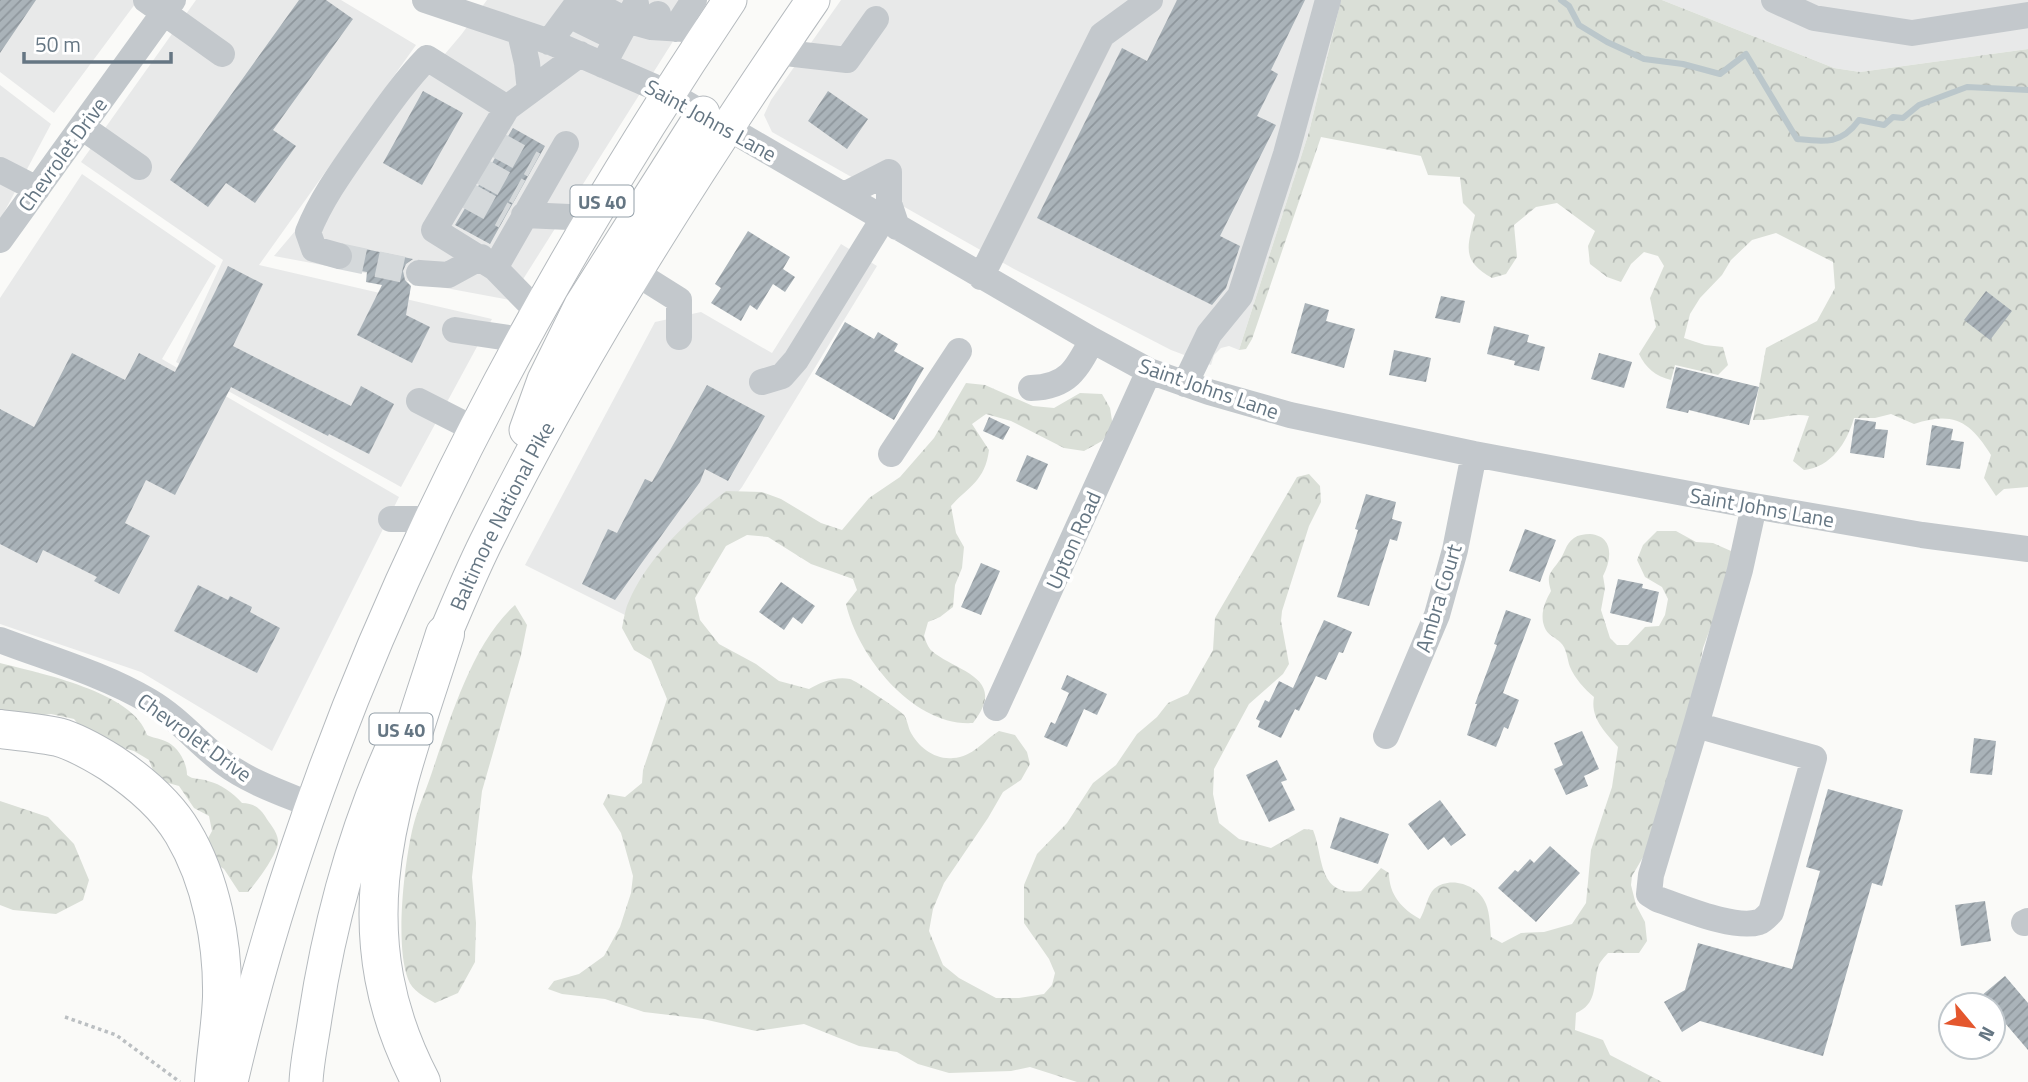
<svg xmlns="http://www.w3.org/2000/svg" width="2028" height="1082" font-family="'Titillium Web',sans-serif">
	<defs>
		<pattern id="forest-crowns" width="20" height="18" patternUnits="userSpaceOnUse" patternTransform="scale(1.75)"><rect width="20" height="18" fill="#dadfd7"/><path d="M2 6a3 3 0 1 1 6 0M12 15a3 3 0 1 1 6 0" fill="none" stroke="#b4b9b4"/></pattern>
		<pattern id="building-hatch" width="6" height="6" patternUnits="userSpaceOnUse" patternTransform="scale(1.75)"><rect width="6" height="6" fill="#aab3b9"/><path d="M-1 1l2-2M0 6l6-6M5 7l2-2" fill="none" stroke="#8e969c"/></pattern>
	</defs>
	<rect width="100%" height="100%" fill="#fafaf8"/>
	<path fill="#e8e9e9" d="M0 0H138L54 113 0 72Z
		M196 0H341L416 45 259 265 492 319 401 487 176 362 223 260 81 162Z
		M487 0H699L510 300 274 256 461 35Z
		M841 0H1341L1309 132 1239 350 1229 346 1221 348 1214 355 1211 365 1171 350 1014 269 772 132 764 115 771 100Z
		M1662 0H2028V49L1860 72 1834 68Z
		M0 85 51 124 0 220Z
		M82 174 216 266 162 359 399 497 272 751 141 672 0 624V298Z
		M841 244 877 266 742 487 637 621 525 565 655 322 701 312 772 353Z"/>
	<path fill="url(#forest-crowns)" d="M1341 0H1662L1834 68 1860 72 2028 49V487L2004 489 1996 496 1984 478 1991 455C1970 421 1953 411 1914 424L1891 414 1875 418H1854C1847 443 1831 467 1804 470L1793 461 1809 416C1790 412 1774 421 1753 420L1766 348 1817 321 1835 288 1833 262 1776 233 1752 240 1731 260 1722 275 1700 298 1690 314 1684 338 1705 345 1723 347 1728 365 1718 375 1675 365 1671 380C1655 376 1646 368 1639 354L1656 327 1650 298 1664 266 1658 256 1644 252 1631 264 1621 282 1607 277 1590 264 1588 246 1595 231 1557 203 1536 207 1514 225 1517 257 1506 274 1492 278C1460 260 1468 246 1475 215L1463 203 1460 177 1428 175 1421 156 1321 137 1252 339 1246 349 1239 350 1309 132Z
		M966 383 985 385 1033 406 1054 408 1080 393 1102 394 1110 408 1113 427 1102 441 1084 451 1064 448 1011 421 986 414 972 424 989 450C985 481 969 486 951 506L956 533 964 547 962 568 955 585 953 607 940 617 928 622 924 636C926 641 928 648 932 651 956 672 1009 677 973 723 914 727 858 657 846 604L857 590 853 579 811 564 768 537 747 535 726 546 695 598 700 620 719 644 756 664 779 681 809 689C821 682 836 676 850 679 855 680 901 711 904 715 907 719 908 726 910 731 918 747 935 760 953 758 973 757 983 741 999 731L1015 735 1027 752 1030 764 1021 780 1003 792 988 818 944 883 933 909 929 931 943 965 959 978 996 998H1019L1044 994 1052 985 1055 973 1049 959 1024 923V885L1037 854 1067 823 1093 783 1116 765 1137 734 1157 717 1168 703 1188 694 1213 650 1215 618 1297 477 1309 474 1320 486 1321 502 1309 526 1282 611 1281 621 1289 664 1283 674 1249 704 1214 769 1213 794 1219 823 1239 839 1271 848 1304 829 1313 830C1324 857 1317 897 1361 891L1381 868 1389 873C1389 895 1402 909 1420 919 1425 911 1428 894 1434 889 1450 875 1479 885 1486 904 1490 914 1490 926 1491 937L1502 943 1521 933 1544 932 1572 924 1586 903 1591 850 1612 787 1618 747C1605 732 1590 718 1594 697 1585 690 1574 677 1570 667 1567 659 1567 648 1560 642 1551 634 1546 635 1543 622 1541 610 1546 600 1551 591 1546 574 1550 574 1559 561 1565 554 1565 544 1574 538 1578 535 1584 534 1590 534 1614 536 1612 559 1603 576L1605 588 1601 610 1610 638 1617 645H1628L1645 627 1659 626 1665 615 1668 599 1662 587 1645 577 1637 560 1643 545 1657 531H1676L1696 542 1713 543 1731 551V572L1703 648 1691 712 1649 847 1632 876 1631 885 1636 905 1645 922 1647 941 1639 953H1608C1604 958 1599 962 1598 968 1593 987 1597 1004 1576 1013L1575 1030 1603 1040 1610 1055 1662 1082H1077L1030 1067 1011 1071 949 1073 918 1064 897 1052 859 1046 804 1024 756 1031 703 1019 644 1012 605 999 562 994 548 989 554 981 579 974 604 956 620 927 631 893 633 876 621 833 603 804 608 794 625 797 642 783 643 770 667 699 651 660 634 650 622 628C624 619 625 609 629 601 648 557 688 520 726 491L762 492 781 499 821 523 842 530 869 498 900 477 934 438Z
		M515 605 527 625 521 655 482 791 472 877 476 923 475 962 458 993 435 1003C425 997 412 991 408 979 395 945 404 867 412 831 416 812 425 793 431 775 450 720 471 645 515 605Z
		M0 663C39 673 134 692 147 735 153 738 158 738 165 741 177 745 187 762 187 775 193 780 200 778 208 781 221 784 233 793 242 803 252 803 259 807 265 816 269 823 277 831 278 840 280 851 256 883 248 892H239L224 869 216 864 205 844 212 831 209 816 194 808 179 786 161 781 154 773 149 760 134 751 116 746 83 730 74 719 51 714 29 717 0 714Z
		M0 801 48 817 74 844 89 880 83 900 56 914 13 910 0 905Z"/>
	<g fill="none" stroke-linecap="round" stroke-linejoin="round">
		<path stroke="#bbc7cb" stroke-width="6" d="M1561 0 1569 6 1579 25 1607 42 1644 59 1683 64 1720 74 1746 54 1797 139C1824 142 1841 145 1859 120L1884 125 1893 117 1903 118 1919 105 1967 87 2028 90"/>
	</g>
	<path fill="url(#building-hatch)" d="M0 0H36L0 53Z
		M299 0H326L353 19 273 130 296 146 255 203 226 183 208 207 170 180Z
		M1177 0H1305L1271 70 1278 74 1257 116 1276 125 1220 236 1240 246 1226 288 1212 305 1037 218 1122 48 1147 61Z
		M423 91 463 113 422 185 383 163Z
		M828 91 868 119 847 149 808 121Z
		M513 128 545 146 490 244 455 225Z
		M748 231 790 257 783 269 795 277 785 292 773 284 757 310 750 305 741 321 711 303 721 288 715 284Z
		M351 246 413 259 406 264 403 271 405 280 411 286 406 315 430 327 412 363 357 335 382 285 366 282 367 272 348 269 354 260Z
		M228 266 263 284 233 346 351 406 361 386 394 404 369 454 329 434 328 436 231 387 175 495 146 480 125 523 150 536 119 594 94 581 97 577 43 550 37 563 0 544V409L34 427 72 353 125 380 139 353 175 372Z
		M1986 291 2012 311 1990 340 1964 320Z
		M1441 296 1465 301 1460 323 1435 318Z
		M1305 303 1329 310 1326 321 1355 329 1344 368 1291 353Z
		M845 322 874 339 878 332 898 344 894 351 924 368 894 420 815 374Z
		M1494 326 1529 335 1527 342 1545 347 1539 371 1514 365 1515 361 1487 354Z
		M1394 350 1431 358 1426 382 1389 375Z
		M1599 353 1632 362 1624 388 1591 379Z
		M1676 367 1759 387 1749 425 1689 410 1688 413 1666 408Z
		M707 385 765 416 728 481 705 469 700 482 615 600 582 584 608 529 617 533 645 479 652 482Z
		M989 417 1010 427 1003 440 983 431Z
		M1855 419 1876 422 1875 429 1888 430 1884 458 1850 453Z
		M1932 425 1953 429 1951 440 1964 442 1960 469 1926 465Z
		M1027 455 1048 464 1037 490 1016 481Z
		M1366 494 1396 502 1392 519 1402 522 1397 541 1390 539 1369 606 1337 597 1358 530 1355 529Z
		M1525 529 1556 540 1540 582 1509 571Z
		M981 563 1000 571 981 615 961 607Z
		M1618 579 1643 584 1642 588 1659 592 1652 623 1610 613Z
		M781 582 815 606 802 624 793 617 784 630 759 612Z
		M198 585 228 600 230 596 252 607 250 612 280 628 257 673 174 631Z
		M1506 610 1531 619 1503 693 1519 700 1508 729 1504 727 1496 747 1467 735 1477 704H1475L1497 645 1494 644Z
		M1324 620 1352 632 1343 653 1339 652 1326 680 1316 676 1299 711 1295 709 1281 738 1258 727 1260 721 1256 719 1265 700 1269 702 1279 681 1293 688Z
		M1067 675 1107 694 1097 715 1084 709 1067 747 1044 737 1051 722 1055 724 1069 693 1061 689Z
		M1582 731 1599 769 1584 776 1588 786 1566 795 1554 769 1563 765 1554 743Z
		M1974 738 1996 741 1992 775 1970 773Z
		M1277 760 1287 780 1281 782 1295 810 1269 822 1246 775Z
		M1828 789 1903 810 1882 886 1872 883 1823 1056 1700 1021 1682 1032 1664 1002 1685 990 1698 943 1792 969 1820 871 1806 867Z
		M1440 800 1466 835 1451 846 1444 837 1428 850 1408 824Z
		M1340 817 1389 834 1378 864 1330 848Z
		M1550 846 1580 873 1536 922 1498 888 1515 870 1518 872 1530 859 1534 863Z
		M1985 901 1991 941 1961 946 1955 905Z
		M2005 976 2028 1003V1050L1993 1009V1005H1989L1981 996Z"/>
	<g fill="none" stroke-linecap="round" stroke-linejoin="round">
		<path stroke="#d5d9db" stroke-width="26" stroke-dasharray="26 13" stroke-linecap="butt" d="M496 144 534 165
			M481 171 519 192
			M467 195 505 216
			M339 256 419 273"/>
		<defs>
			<g id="major">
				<path d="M526 430 544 380 581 305 703 113"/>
				<path id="s1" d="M435 657C453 617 469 575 489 536 582 349 695 172 813 0"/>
				<path d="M231 1082C321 692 508 331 730 0"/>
				<path d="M306 1082C307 1061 312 1039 315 1018 330 919 357 822 400 731"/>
			</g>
			<path id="highway" d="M0 729C19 731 39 733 58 737 76 742 95 753 111 763 138 781 166 804 183 833 211 880 223 942 222 997 221 1025 216 1054 214 1082
				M421 1082C337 921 395 792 445 634"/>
		</defs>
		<use href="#major" stroke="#b5babe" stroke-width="35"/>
		<use href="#highway" stroke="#b4b9bd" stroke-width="40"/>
		<path stroke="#bbbfc2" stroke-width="3.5" stroke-dasharray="3.5 3.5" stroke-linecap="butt" d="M65 1017 116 1035 180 1082"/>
		<path stroke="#c3c8cc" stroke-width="26" d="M146 0 222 54
			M425 0 553 43 668 93 1092 340 1149 371 1209 392 1290 415 1474 454 1754 506 1922 535 2028 549
			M587 0 626 20 651 27
			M1774 0 1814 18 1912 33 2028 15
			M658 14 651 27 684 29 706 37
			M569 15 616 38
			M675 29 694 0
			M520 33 527 63 530 91
			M549 42 580 0
			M777 52 847 60 876 19
			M603 65 636 4
			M82 127 139 167
			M0 170 37 189
			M844 195 889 172V203L897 227
			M524 215 592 218
			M0 240 173 0
			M339 256 314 249 308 232C321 199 343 169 364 139 384 111 403 83 427 58L507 108
			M495 268 566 144
			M419 273 448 275 481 257
			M636 273 679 300V337
			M981 277 1102 35 1150 0
			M537 311 495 268 434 230 507 108 580 54
			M455 330 522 340
			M762 382 782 376 796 360 883 219
			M1185 384 1209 334 1240 296 1286 154 1328 0
			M1031 388C1068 387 1077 369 1092 340
			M419 401 476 430
			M891 454 959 351
			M391 519H430
			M0 640C50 659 103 674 149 701 178 718 198 743 224 763 249 782 282 793 311 805
			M996 708 1149 371
			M1696 725 1651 875 1649 894 1657 899C1682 907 1734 930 1759 922 1764 920 1767 916 1771 912L1814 758 1696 725 1740 570 1754 506
			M1386 736 1437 615 1455 550 1474 454
			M2024 923 2028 921"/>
		<use href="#major" stroke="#fff" stroke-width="33"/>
		<use href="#highway" stroke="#fff" stroke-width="38"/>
	</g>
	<g text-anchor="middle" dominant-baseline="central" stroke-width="7" stroke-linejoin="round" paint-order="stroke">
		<g fill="#fff" stroke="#939fa8" stroke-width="2">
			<rect x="570.5" y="185.5" width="63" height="31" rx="5"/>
			<rect x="369.5" y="713.5" width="63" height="31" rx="5"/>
		</g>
		<g font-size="19" font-weight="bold" fill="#657683">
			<text x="602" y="201">US 40</text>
			<text x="401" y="729">US 40</text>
		</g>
		<g font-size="21" fill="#657683" stroke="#fff">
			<text transform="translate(711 120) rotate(29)">Saint Johns Lane</text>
			<text transform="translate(62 154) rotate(-54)">Chevrolet Drive</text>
			<text transform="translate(1209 388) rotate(19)">Saint Johns Lane</text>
			<text transform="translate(1762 507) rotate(10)">Saint Johns Lane</text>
			<text stroke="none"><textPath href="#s1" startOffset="156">Baltimore National Pike</textPath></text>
			<text transform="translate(1073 540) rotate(-66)">Upton Road</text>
			<text transform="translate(1438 598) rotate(-73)">Ambra Court</text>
			<text transform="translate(195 737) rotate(36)">Chevrolet Drive</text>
		</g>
	</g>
	<g transform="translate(1972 1026) rotate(119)"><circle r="33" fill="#ffffff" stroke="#c1c8cd" stroke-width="2"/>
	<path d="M0-5L12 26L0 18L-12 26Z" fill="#e4572e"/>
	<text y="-10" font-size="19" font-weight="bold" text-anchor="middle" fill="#657683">N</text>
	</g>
	<path d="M24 52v10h147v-10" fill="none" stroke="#657683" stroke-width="3.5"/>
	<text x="35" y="52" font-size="21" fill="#657683" stroke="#ffffff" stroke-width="5" paint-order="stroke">50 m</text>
</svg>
